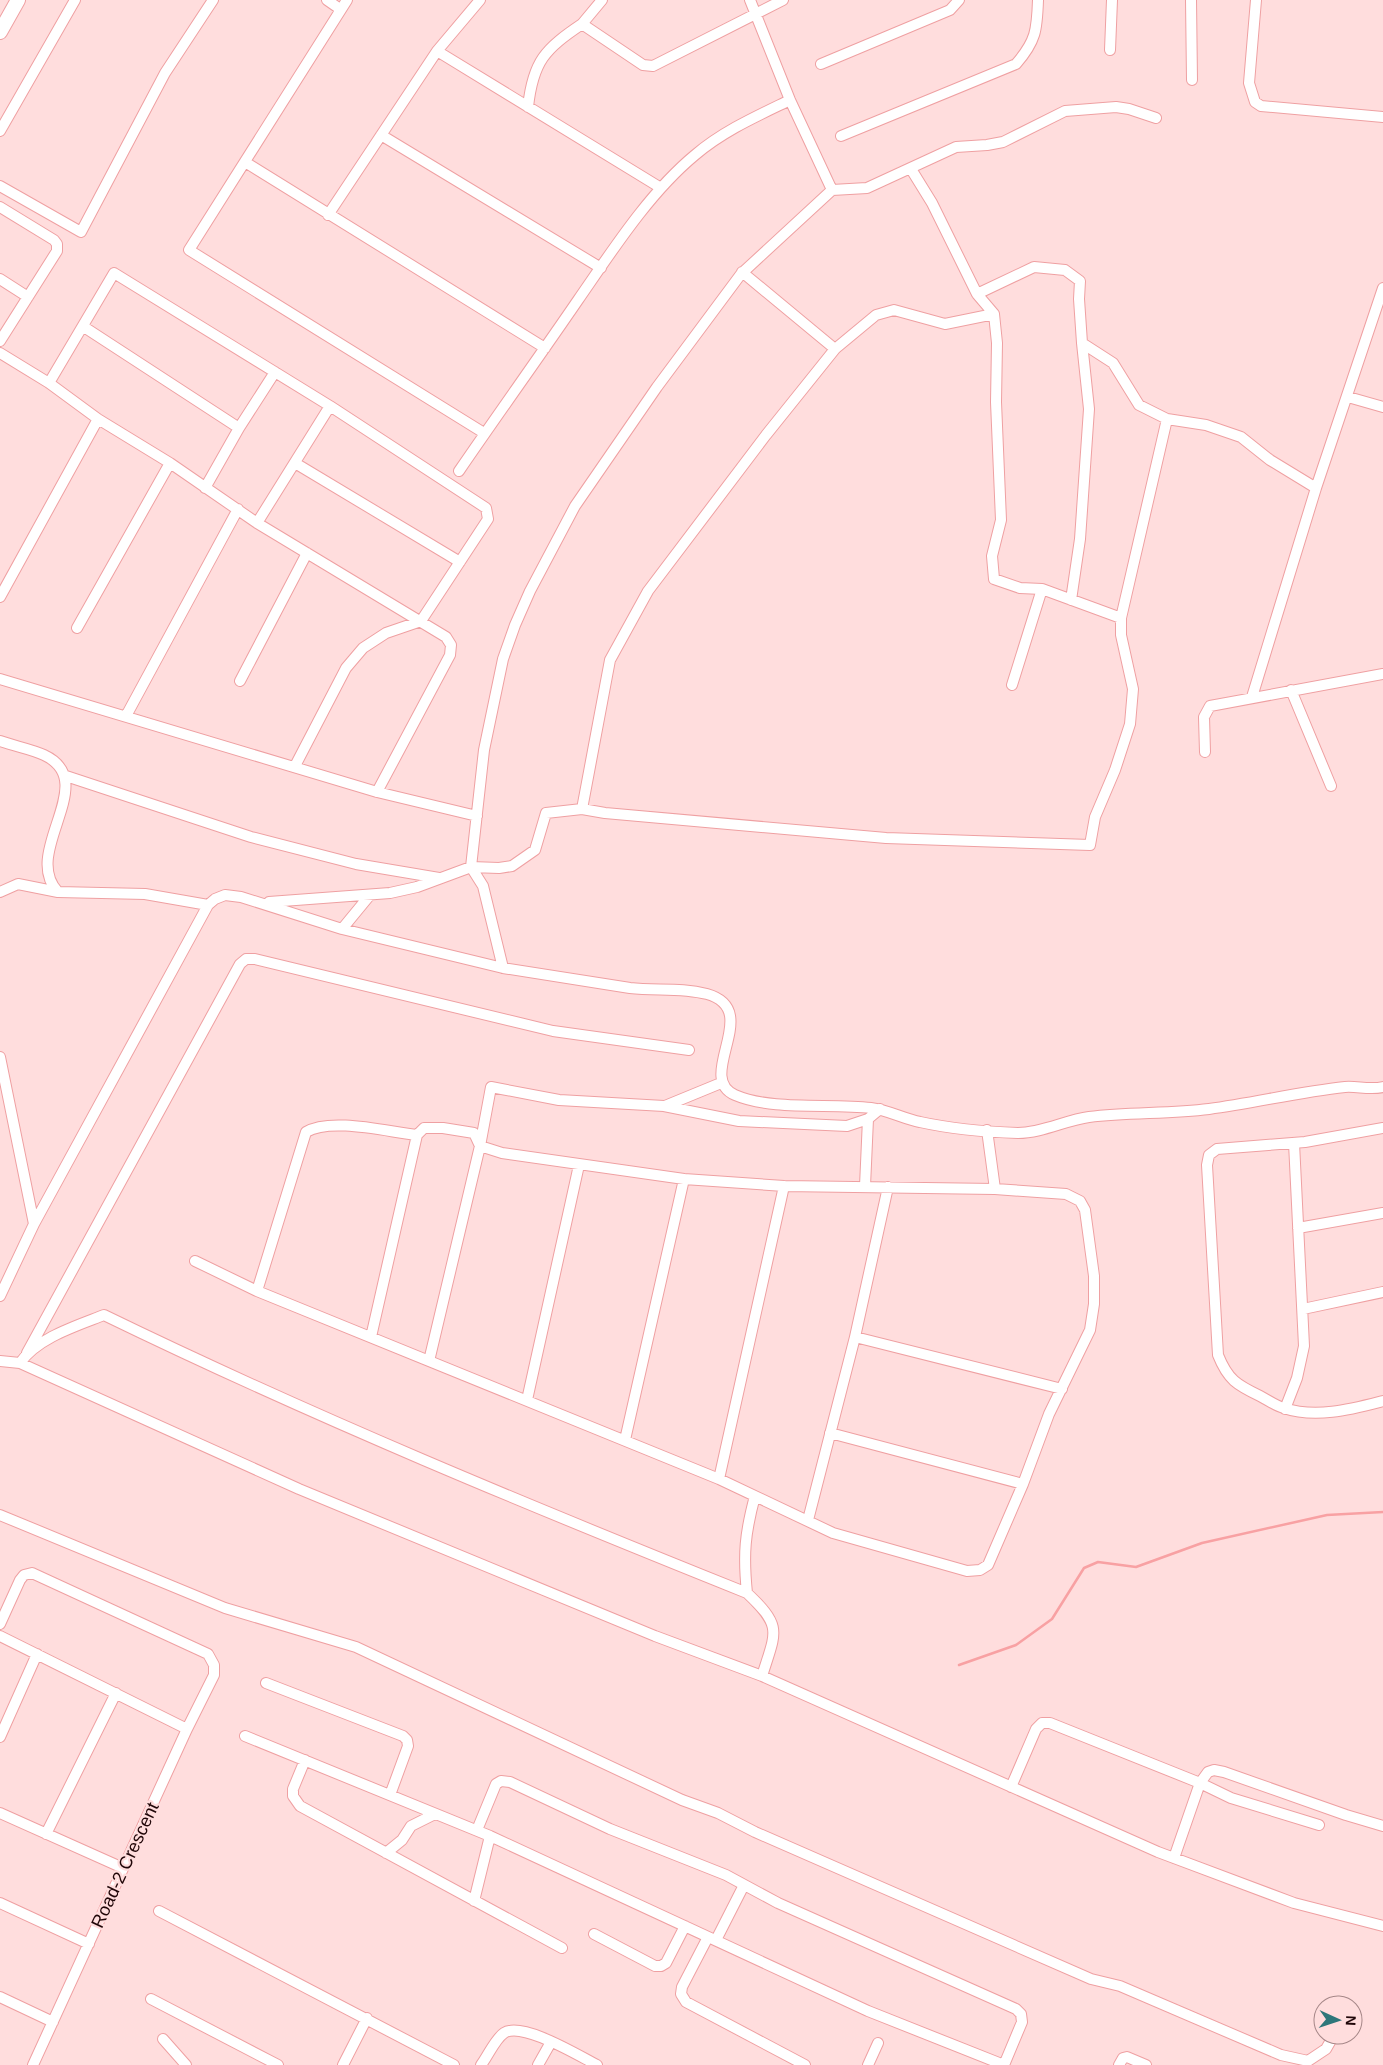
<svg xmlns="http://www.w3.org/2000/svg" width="1383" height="2065" font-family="Helvetica,sans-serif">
	<rect width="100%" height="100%" fill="#fdd"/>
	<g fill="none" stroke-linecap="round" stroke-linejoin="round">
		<path stroke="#f8a1a3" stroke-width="2.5" d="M959 1665 1016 1645 1052 1619 1084 1568 1098 1562 1136 1567 1202 1543 1327 1515 1383 1512"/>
		<defs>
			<path id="street" d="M327 0 340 9
				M347 0 189 250 484 433
				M602 0 582 24 643 65 653 66 783 0
				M750 0 790 100 832 190
				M1191 0 1192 80
				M1256 0 1249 83 1255 102 1261 106 1383 117
				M1110 50 1112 0
				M437 51 661 188
				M821 64 950 10 959 0
				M528 107C533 61 545 49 582 24
				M0 131 75 0
				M381 135 601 268
				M841 136 1016 64C1036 41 1037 30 1038 0
				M245 162 545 348
				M911 169 932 203 977 294 1034 267 1065 270 1080 281 1079 299 1082 343 1113 363 1139 405 1167 419 1206 425 1241 437 1270 460 1316 488
				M0 186 81 232 165 73 213 0
				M0 207 54 240 57 244V251L0 341
				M328 215 437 51 480 0
				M0 279 28 297
				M977 294 994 314 997 343 996 402 1001 520 992 556 994 579 1020 588 1042 589 1121 618 1167 419
				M84 327 239 428
				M835 349 876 315 894 310 945 324 994 314
				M0 353 49 383 98 419 170 463 257 523 446 637 451 645 450 655 377 792
				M49 383 114 273 330 406 486 508 488 519 421 621 386 633 363 648 346 668 295 766
				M1348 397 1383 407
				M295 463 460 562
				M459 471C498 414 539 357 578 300 612 251 649 193 695 155 723 131 757 116 790 100
				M205 488 239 428 275 372
				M257 523 330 406
				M0 597 98 419
				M1071 600 1080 539 1089 409 1082 343
				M77 628 170 463
				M0 679 377 792 477 816
				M240 681 307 553
				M1012 685 1042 589
				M1291 690 1331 786
				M1252 697 1316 488 1383 288
				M126 716 238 509
				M0 741C14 746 31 749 44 755 102 782 20 852 58 892
				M1205 752 1204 717 1210 706 1383 674
				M66 776 251 837 356 864 439 878
				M582 809 605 813 886 838 1090 845 1095 817 1115 770 1130 724 1133 689 1121 635V618
				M0 892 18 884 58 892 145 894 208 905
				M269 902 390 893 417 887 471 867 499 868 512 866 535 850 546 813 582 809 610 660 648 591 766 435 835 349 742 272
				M342 929 370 895
				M503 968 483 886 471 867 484 750 503 659 515 625 530 591 575 506 657 387 741 274 832 190 867 188 956 147 987 145 1003 142 1065 111 1116 107 1129 109 1156 118
				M0 1057 34 1224 0 1296
				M665 1106 721 1083
				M1383 1128 1305 1142 1217 1149 1209 1155 1207 1165 1218 1355C1228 1380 1237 1385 1260 1396 1268 1400 1276 1406 1284 1408 1316 1419 1352 1409 1383 1401
				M987 1130 995 1189
				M865 1186 868 1119
				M34 1224 208 905 215 899 225 895 241 897 342 929 503 968 630 988C656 991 681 987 707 994 764 1010 694 1077 735 1095 772 1111 830 1103 871 1108 888 1110 904 1119 920 1122 952 1129 986 1132 1018 1133 1042 1133 1066 1120 1089 1117 1129 1112 1169 1114 1209 1109 1254 1103 1299 1092 1345 1087 1357 1086 1370 1090 1383 1087
				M1298 1228 1383 1213
				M195 1261 257 1291 719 1479 833 1533 967 1571 980 1570 988 1565 1023 1484 1049 1414 1090 1330 1094 1304V1276L1085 1210 1080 1201 1066 1194 995 1189 784 1186 684 1179 502 1153 480 1146 474 1133 443 1128H424L417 1135 371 1337
				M257 1291 306 1132C331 1117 388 1132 417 1135
				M1303 1309 1383 1292
				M855 1337 1062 1389
				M27 1353 240 964 246 959H255L553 1031 689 1050
				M0 1361 20 1363C37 1338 76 1326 104 1315 314 1417 530 1506 747 1593 783 1627 776 1631 762 1676
				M429 1361 480 1146 491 1087 559 1100 664 1106 739 1121 847 1126 868 1119 880 1109
				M20 1363 299 1489 655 1636 762 1676 1158 1852 1294 1903 1383 1926
				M527 1400 579 1165
				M1285 1409 1297 1378 1304 1346 1294 1143
				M830 1433 1023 1484
				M625 1440 684 1179
				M719 1479 784 1186
				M0 1515 225 1608 356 1647 682 1800 718 1813 755 1832 1091 1979 1120 1986 1281 2055 1308 2061 1326 2049 1334 2035
				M808 1520 855 1337 888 1187
				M747 1593C743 1554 745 1533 755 1496
				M0 1624 20 1580 24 1575 32 1573 208 1654 214 1665V1675L187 1729 33 2065
				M0 1636 187 1729
				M266 1683 403 1736 407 1740 408 1746 390 1795
				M245 1736 490 1836 868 2011 1004 2065 1022 2022 1021 2014 1016 2009 778 1903 726 1875 610 1829 510 1782 501 1781 496 1784 477 1830
				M0 1737 37 1654
				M305 1760 293 1789V1796L300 1806 562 1948
				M1011 1787 1036 1729 1042 1723H1050L1200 1783 1208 1772 1214 1770 1224 1772 1346 1815 1383 1826
				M0 1813 123 1868
				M46 1834 116 1693
				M386 1853 402 1840 411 1826 435 1814
				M1174 1858 1200 1783 1231 1798 1319 1825
				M474 1901 490 1836
				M0 1903 89 1944
				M159 1911 454 2065
				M594 1934 655 1966H661L666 1963 685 1926
				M708 1937 682 1987 681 1994 686 2002 805 2065
				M716 1940 744 1885
				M0 1997 53 2022
				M151 1999 278 2065
				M163 2039 186 2065
				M343 2065 367 2018
				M481 2065C488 2056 495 2039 504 2033 522 2021 579 2056 597 2065
				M538 2065 551 2042
				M868 2065 878 2043
				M1119 2065 1123 2058 1127 2057 1146 2065"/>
			<path id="secondary" d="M0 32 18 0"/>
		</defs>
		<use href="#street" stroke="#efa0a2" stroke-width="12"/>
		<use href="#secondary" stroke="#efa0a2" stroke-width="16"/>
		<use href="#street" stroke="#fff" stroke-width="10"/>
		<use href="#secondary" stroke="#fff" stroke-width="14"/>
	</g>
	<g text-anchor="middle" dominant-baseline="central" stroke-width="4.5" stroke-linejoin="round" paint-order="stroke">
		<g font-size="18" fill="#200608" stroke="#fdd">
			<text transform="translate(125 1865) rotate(-65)">Road-2 Crescent</text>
		</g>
	</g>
	<g transform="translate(1338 2020) rotate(93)"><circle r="24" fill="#ffdddd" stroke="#a68788"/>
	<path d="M0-4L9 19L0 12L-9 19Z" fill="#2e777a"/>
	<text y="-8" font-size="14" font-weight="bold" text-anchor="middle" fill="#200608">N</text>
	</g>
</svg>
